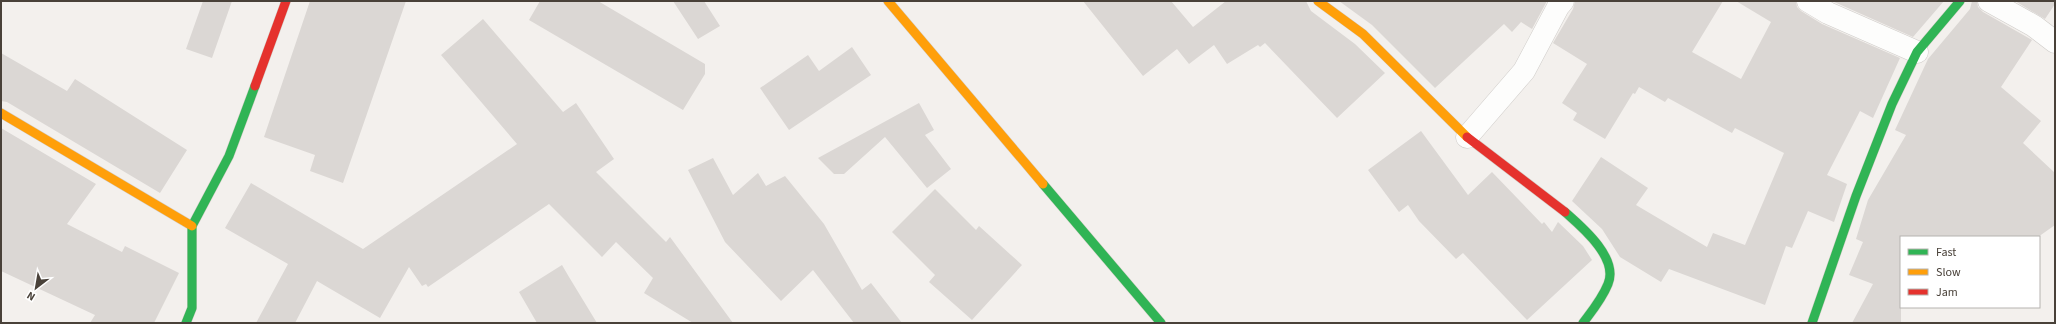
<svg xmlns="http://www.w3.org/2000/svg" width="2056" height="324" font-family="'Source Sans 3',sans-serif">
	<rect width="100%" height="100%" fill="#f3f0ed"/>
	<path fill="#dbd7d4" d="M203 1H232L212 58 186 49Z
		M310 1H406L343 183 310 171 315 155 264 137Z
		M540 1H598L705 64V74L683 110 529 20Z
		M673 1H704L720 26 698 39Z
		M1083 1H1171L1193 27 1226 1H1306L1311 11 1355 44 1385 73 1337 118 1265 43 1260 47 1258 45 1227 64 1214 45 1189 64 1177 49 1143 76Z
		M1339 1H1547L1532 29 1521 22 1512 32 1504 24 1435 88 1372 25Z
		M1575 1H1723L1692 52 1741 79 1771 22 1736 1H1796L1797 7 1801 11 1822 24 1900 58 1873 118 1860 111 1827 175 1847 184 1834 222 1808 211 1792 248 1786 246 1765 305 1669 269 1661 282 1620 257 1602 229 1572 201 1601 157 1648 188 1636 205 1707 247 1713 233 1745 245 1784 153 1735 128 1732 133 1668 98 1665 102 1639 87 1635 94 1633 93 1605 139 1573 120 1577 113 1562 103 1587 64 1553 43 1573 9Z
		M1832 1H1944L1913 37Z
		M1972 1H1977L1978 7 1983 12 2032 40 2001 87 2041 121 2023 143 2055 173V225L2038 237H1901V323H1852L1873 284 1849 275 1863 242 1856 239 1868 200 1906 135 1895 130 1928 59 1970 9Z
		M2015 1H2055V4L2045 19Z
		M483 19 563 112 576 103 614 159 596 172 666 242 670 237 733 323H693L644 293 653 278 616 242 602 257 549 204 428 287 426 284 422 286 409 267 380 318 317 281 295 323H256L288 264 225 228 251 183 363 249 517 144 441 55Z
		M852 47 871 75 789 130 760 88 808 55 819 71Z
		M1 53 67 91 75 79 187 150 160 193 7 102 1 101Z
		M919 103 934 130 925 135 951 169 927 188 885 137 844 174H834L818 158Z
		M1 128 96 184 67 224 122 252 125 246 179 273 154 323H90L95 315 1 271Z
		M1421 131 1468 195 1492 172 1542 224 1544 222 1552 232 1558 222 1583 246 1592 260 1527 320 1463 253 1456 259 1419 221 1408 205 1399 212 1368 170Z
		M713 158 733 195 758 173 766 186 785 176 824 224 862 290 871 283 902 323H854L813 270 781 301 725 242 688 170Z
		M935 189 976 230 979 226 1022 265 972 320 929 282 935 275 892 232Z
		M562 265 569 277 597 323H537L519 292Z"/>
	<g fill="none" stroke-linecap="round" stroke-linejoin="round">
		<defs>
			<path id="street" d="M1808 1 1828 13 1917 52
				M1989 1 2034 26 2055 42
				M1467 137 1524 71 1558 7 1563 1"/>
			<path id="fast" d="M1043 184 1161 323
				M1565 212C1582 227 1619 258 1608 284 1602 299 1592 311 1583 323
				M186 323 192 308V226L229 156 255 86
				M1812 323 1856 196 1892 104 1917 52 1960 1"/>
			<path id="slow" d="M888 1 1043 184
				M1318 1 1363 34 1467 137
				M1 113 192 226"/>
			<path id="jam" d="M255 86 286 1
				M1467 137 1565 212"/>
		</defs>
		<use href="#street" stroke="#cfccc9" stroke-width="23"/>
		<use href="#fast" stroke="#d3cdc6" stroke-width="10"/>
		<use href="#slow" stroke="#d3cdc6" stroke-width="10"/>
		<use href="#jam" stroke="#d3cdc6" stroke-width="10"/>
		<use href="#street" stroke="#fdfdfc" stroke-width="22"/>
		<use href="#fast" stroke="#30b455" stroke-width="9"/>
		<use href="#slow" stroke="#ff9f0a" stroke-width="9"/>
		<use href="#jam" stroke="#e5322d" stroke-width="9"/>
	</g>
	<rect width="2056" height="324" fill="none" stroke="#494139" stroke-width="4"/>
	<rect x="1900" y="236" width="140" height="72" fill="#ffffff" stroke="#b6b3b0"/>
	<rect x="1908" y="249" width="20" height="6" fill="#30b455" stroke="#b6b3b0"/>
	<text x="1936" y="256" font-size="12" fill="#494139">Fast</text>
	<rect x="1908" y="269" width="20" height="6" fill="#ff9f0a" stroke="#b6b3b0"/>
	<text x="1936" y="276" font-size="12" fill="#494139">Slow</text>
	<rect x="1908" y="289" width="20" height="6" fill="#e5322d" stroke="#b6b3b0"/>
	<text x="1936" y="296" font-size="12" fill="#494139">Jam</text>
	<g transform="translate(36 288) rotate(211)" stroke="#ffffff" stroke-width="3" paint-order="stroke">
	<path d="M0-3L7 15L0 10L-7 15Z" fill="#494139"/>
	<text y="-6" font-size="11" font-weight="bold" text-anchor="middle" fill="#494139">N</text>
	</g>
</svg>
